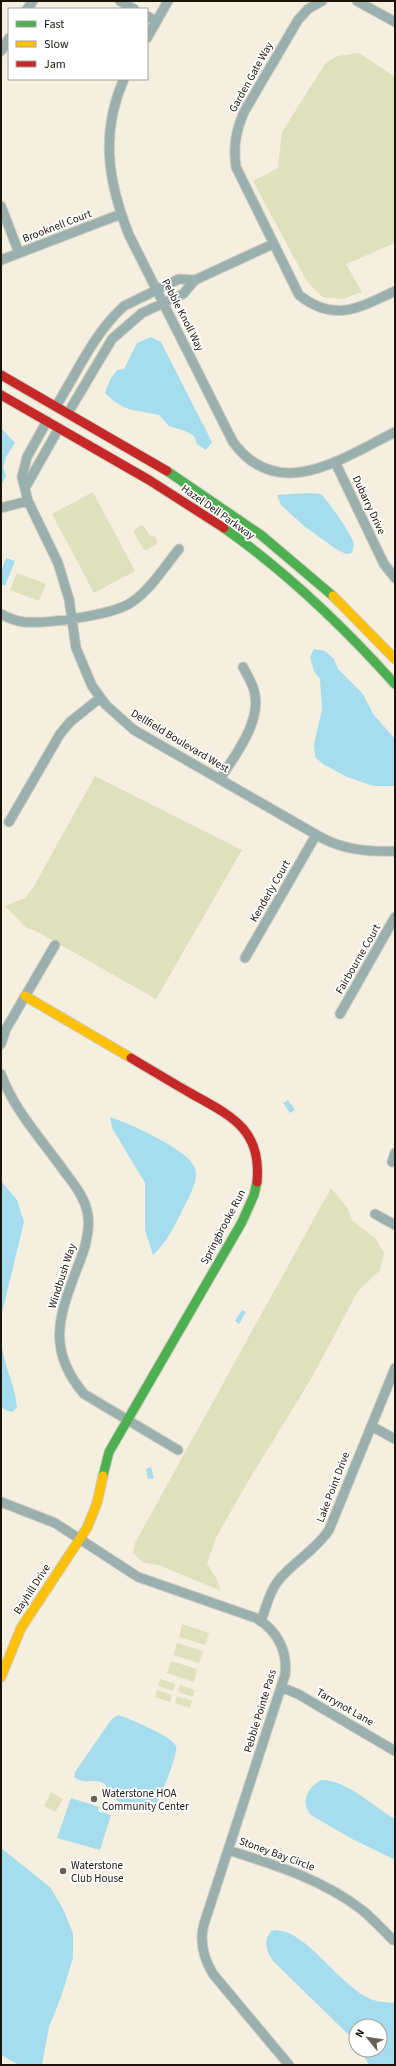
<svg xmlns="http://www.w3.org/2000/svg" width="396" height="2066" font-family="'Source Sans 3',sans-serif">
	<rect width="100%" height="100%" fill="#f4efdf"/>
	<path fill="#dfe0bc" d="M359 53 395 77V243L346 264 362 292 343 299 322 297 306 280 253 181 278 168 282 132 325 64 337 56Z
		M93 492 135 571 94 593 52 514Z
		M141 525 144 526 149 535 155 537 157 541V544L146 550 143 549 133 531Z
		M17 573 46 584 39 601 10 590Z
		M95 776 242 850 156 999 38 932 25 927 5 906 25 898 33 888Z
		M331 1188 347 1207 352 1220 376 1239 384 1253 380 1270 358 1291 311 1379 247 1483 216 1538 207 1564 217 1579 221 1591 159 1565 144 1563 133 1553 135 1543Z
		M182 1624 209 1633 205 1645 179 1637Z
		M177 1643 203 1651 199 1663 173 1655Z
		M171 1661 197 1669 194 1682 167 1673Z
		M160 1679 175 1684 173 1691 158 1686Z
		M180 1685 195 1690 193 1697 178 1692Z
		M157 1690 172 1695 170 1702 155 1697Z
		M177 1696 192 1701 190 1708 175 1703Z
		M51 1792 63 1799 55 1812 44 1806Z"/>
	<path fill="#a5ddef" d="M151 337 161 342 212 442 206 450 197 444 194 436 185 431 169 426 159 415C134 409 125 413 105 393L110 380 117 370 124 369 137 343Z
		M1 428 15 443 6 457 3 467 6 476 1 485Z
		M308 493 321 494C328 501 353 536 354 544 354 547 352 550 352 553L346 554 336 549 304 526 281 505 277 495Z
		M6 558 15 561 5 586 1 584V572Z
		M314 649 325 651 334 659 338 669 362 693 374 715 395 739V786H374L347 777 323 764 315 757 314 744 322 710 320 679 314 671 310 657Z
		M288 1100 295 1110 290 1113 283 1103Z
		M110 1117C129 1123 186 1149 194 1166 201 1179 188 1198 183 1209 174 1227 168 1241 153 1255L145 1230V1183L112 1128Z
		M1 1181 17 1200 24 1222 1 1317Z
		M242 1310 246 1312 239 1324 235 1321Z
		M1 1338C2 1363 15 1383 17 1407L12 1412 5 1410 1 1406Z
		M151 1467 154 1478 148 1479 146 1469Z
		M118 1715C128 1718 172 1736 176 1746 179 1752 160 1799 155 1805 152 1807 145 1811 141 1811 133 1811 117 1802 112 1796 109 1791 108 1786 103 1783 94 1778 83 1785 74 1777L75 1772 111 1720Z
		M321 1780C348 1780 372 1806 395 1819V1860L352 1839 311 1815C300 1803 307 1788 321 1780Z
		M71 1798 99 1807 98 1811 111 1815 100 1850 57 1838Z
		M1 1848 50 1887 63 1909 73 1933V1958L61 1997 49 2027 42 2065H19L1 2055Z
		M277 1930C310 1933 339 1987 373 2000 380 2002 388 2002 395 2003V2065H369L361 2050H380V2026H356V2042L273 1961C266 1949 263 1942 271 1931Z"/>
	<g fill="none" stroke-linecap="round" stroke-linejoin="round">
		<defs>
			<path id="street" d="M120 1 134 9
				M322 1 308 9 298 20 244 112C236 131 233 146 236 167L299 295C334 323 359 308 395 291
				M357 1 395 22
				M27 9 33 1
				M147 16 156 21
				M147 38 168 1
				M1 51 9 38
				M124 79C100 133 108 182 129 235L233 442C278 504 343 458 395 432
				M1 206 19 253
				M1 260 121 214
				M56 406C77 373 94 333 124 306L179 279 195 280
				M68 413 112 339 142 313 183 294 195 280 273 244
				M47 421 27 457 22 477 28 501 58 563 69 599 76 648 92 686 106 705 134 730 322 838C345 850 369 852 395 851
				M335 462 384 564 395 578
				M25 488 59 428
				M1 508 28 501
				M1 614C8 618 16 621 24 622 47 624 114 615 132 602 151 589 165 566 179 549
				M220 779C235 755 260 724 255 695 254 685 247 675 243 667
				M9 822 60 734 70 722 100 698
				M245 958 316 835
				M340 1014 395 917
				M1 1044 6 1029 55 945
				M1 1074C14 1110 42 1140 64 1171 74 1184 86 1199 88 1216 90 1234 84 1251 78 1266 59 1316 46 1349 84 1394L178 1450
				M392 1162 395 1153
				M375 1214 395 1225
				M371 1426 395 1439
				M1 1502 55 1523 138 1577 256 1618C277 1630 288 1651 285 1675L204 1924C199 1942 204 1959 213 1974L289 2065
				M261 1621C266 1608 269 1592 278 1581 293 1562 315 1551 329 1530L395 1368
				M281 1687 298 1694 395 1751
				M228 1850C275 1865 322 1879 362 1910 373 1919 383 1930 393 1940"/>
			<path id="fast" d="M167 471 261 535 333 596
				M224 528C288 573 343 626 395 684
				M103 1476 109 1452 242 1222 254 1195 257 1182"/>
			<path id="slow" d="M333 596 395 659
				M25 996 131 1058
				M1 1677 21 1628 87 1528 97 1503 103 1476"/>
			<path id="jam" d="M1 375 167 471
				M1 395 149 480 224 528
				M131 1058C151 1070 171 1082 192 1094 231 1116 262 1129 257 1182"/>
		</defs>
		<use href="#street" stroke="#cfcbbf" stroke-width="11"/>
		<use href="#fast" stroke="#cfcbbf" stroke-width="11"/>
		<use href="#slow" stroke="#cfcbbf" stroke-width="11"/>
		<use href="#jam" stroke="#cfcbbf" stroke-width="11"/>
		<use href="#street" stroke="#99b0af" stroke-width="9"/>
		<use href="#fast" stroke="#4caf50" stroke-width="9"/>
		<use href="#slow" stroke="#ffc107" stroke-width="9"/>
		<use href="#jam" stroke="#c62828" stroke-width="9"/>
	</g>
	<g fill="#666155" stroke="#fff" stroke-width="1.5">
		<circle cx="94" cy="1799" r="4"/>
		<circle cx="63" cy="1871" r="4"/>
	</g>
	<g text-anchor="middle" dominant-baseline="central" stroke-width="3.5" stroke-linejoin="round" paint-order="stroke">
		<g font-size="11" fill="#19150b" stroke="#fff">
			<text transform="translate(251 77) rotate(-61)">Garden Gate Way</text>
			<text transform="translate(57 226) rotate(-21)">Brooknell Court</text>
			<text transform="translate(183 315) rotate(63)">Pebble Knoll Way</text>
			<text transform="translate(369 505) rotate(65)">Dubarry Drive</text>
			<text transform="translate(218 512) rotate(35)">Hazel Dell Parkway</text>
			<text transform="translate(180 741) rotate(31)">Dellfield Boulevard West</text>
			<text transform="translate(270 891) rotate(-60)">Kenderly Court</text>
			<text transform="translate(358 959) rotate(-60)">Fairbourne Court</text>
			<text transform="translate(223 1227) rotate(-62)">Springbrooke Run</text>
			<text transform="translate(62 1276) rotate(-72)">Windbush Way</text>
			<text transform="translate(333 1487) rotate(-69)">Lake Point Drive</text>
			<text transform="translate(32 1589) rotate(-57)">Bayhill Drive</text>
			<text transform="translate(345 1707) rotate(30)">Tarrynot Lane</text>
			<text transform="translate(260 1711) rotate(-73)">Pebble Pointe Pass</text>
			<text transform="translate(277 1854) rotate(20)">Stoney Bay Circle</text>
		</g>
		<g font-size="11" fill="#19150b" stroke="#fff" text-anchor="start">
			<text x="102" y="1793">Waterstone HOA<tspan x="102" dy="13">Community Center</tspan></text>
			<text x="71" y="1865">Waterstone<tspan x="71" dy="13">Club House</tspan></text>
		</g>
	</g>
	<rect width="396" height="2066" fill="none" stroke="#19150b" stroke-width="4"/>
	<rect x="8" y="8" width="140" height="72" fill="#ffffff" stroke="#a3a19d"/>
	<rect x="16" y="21" width="20" height="6" fill="#4caf50" stroke="#a3a19d"/>
	<text x="44" y="28" font-size="12" fill="#19150b">Fast</text>
	<rect x="16" y="41" width="20" height="6" fill="#ffc107" stroke="#a3a19d"/>
	<text x="44" y="48" font-size="12" fill="#19150b">Slow</text>
	<rect x="16" y="61" width="20" height="6" fill="#c62828" stroke="#a3a19d"/>
	<text x="44" y="68" font-size="12" fill="#19150b">Jam</text>
	<g transform="translate(368 2038) rotate(300)"><circle r="19" fill="#ffffff" stroke="#a3a19d"/>
	<path d="M0-3L7 15L0 10L-7 15Z" fill="#666155"/>
	<text y="-6" font-size="11" font-weight="bold" text-anchor="middle" fill="#19150b">N</text>
	</g>
</svg>
